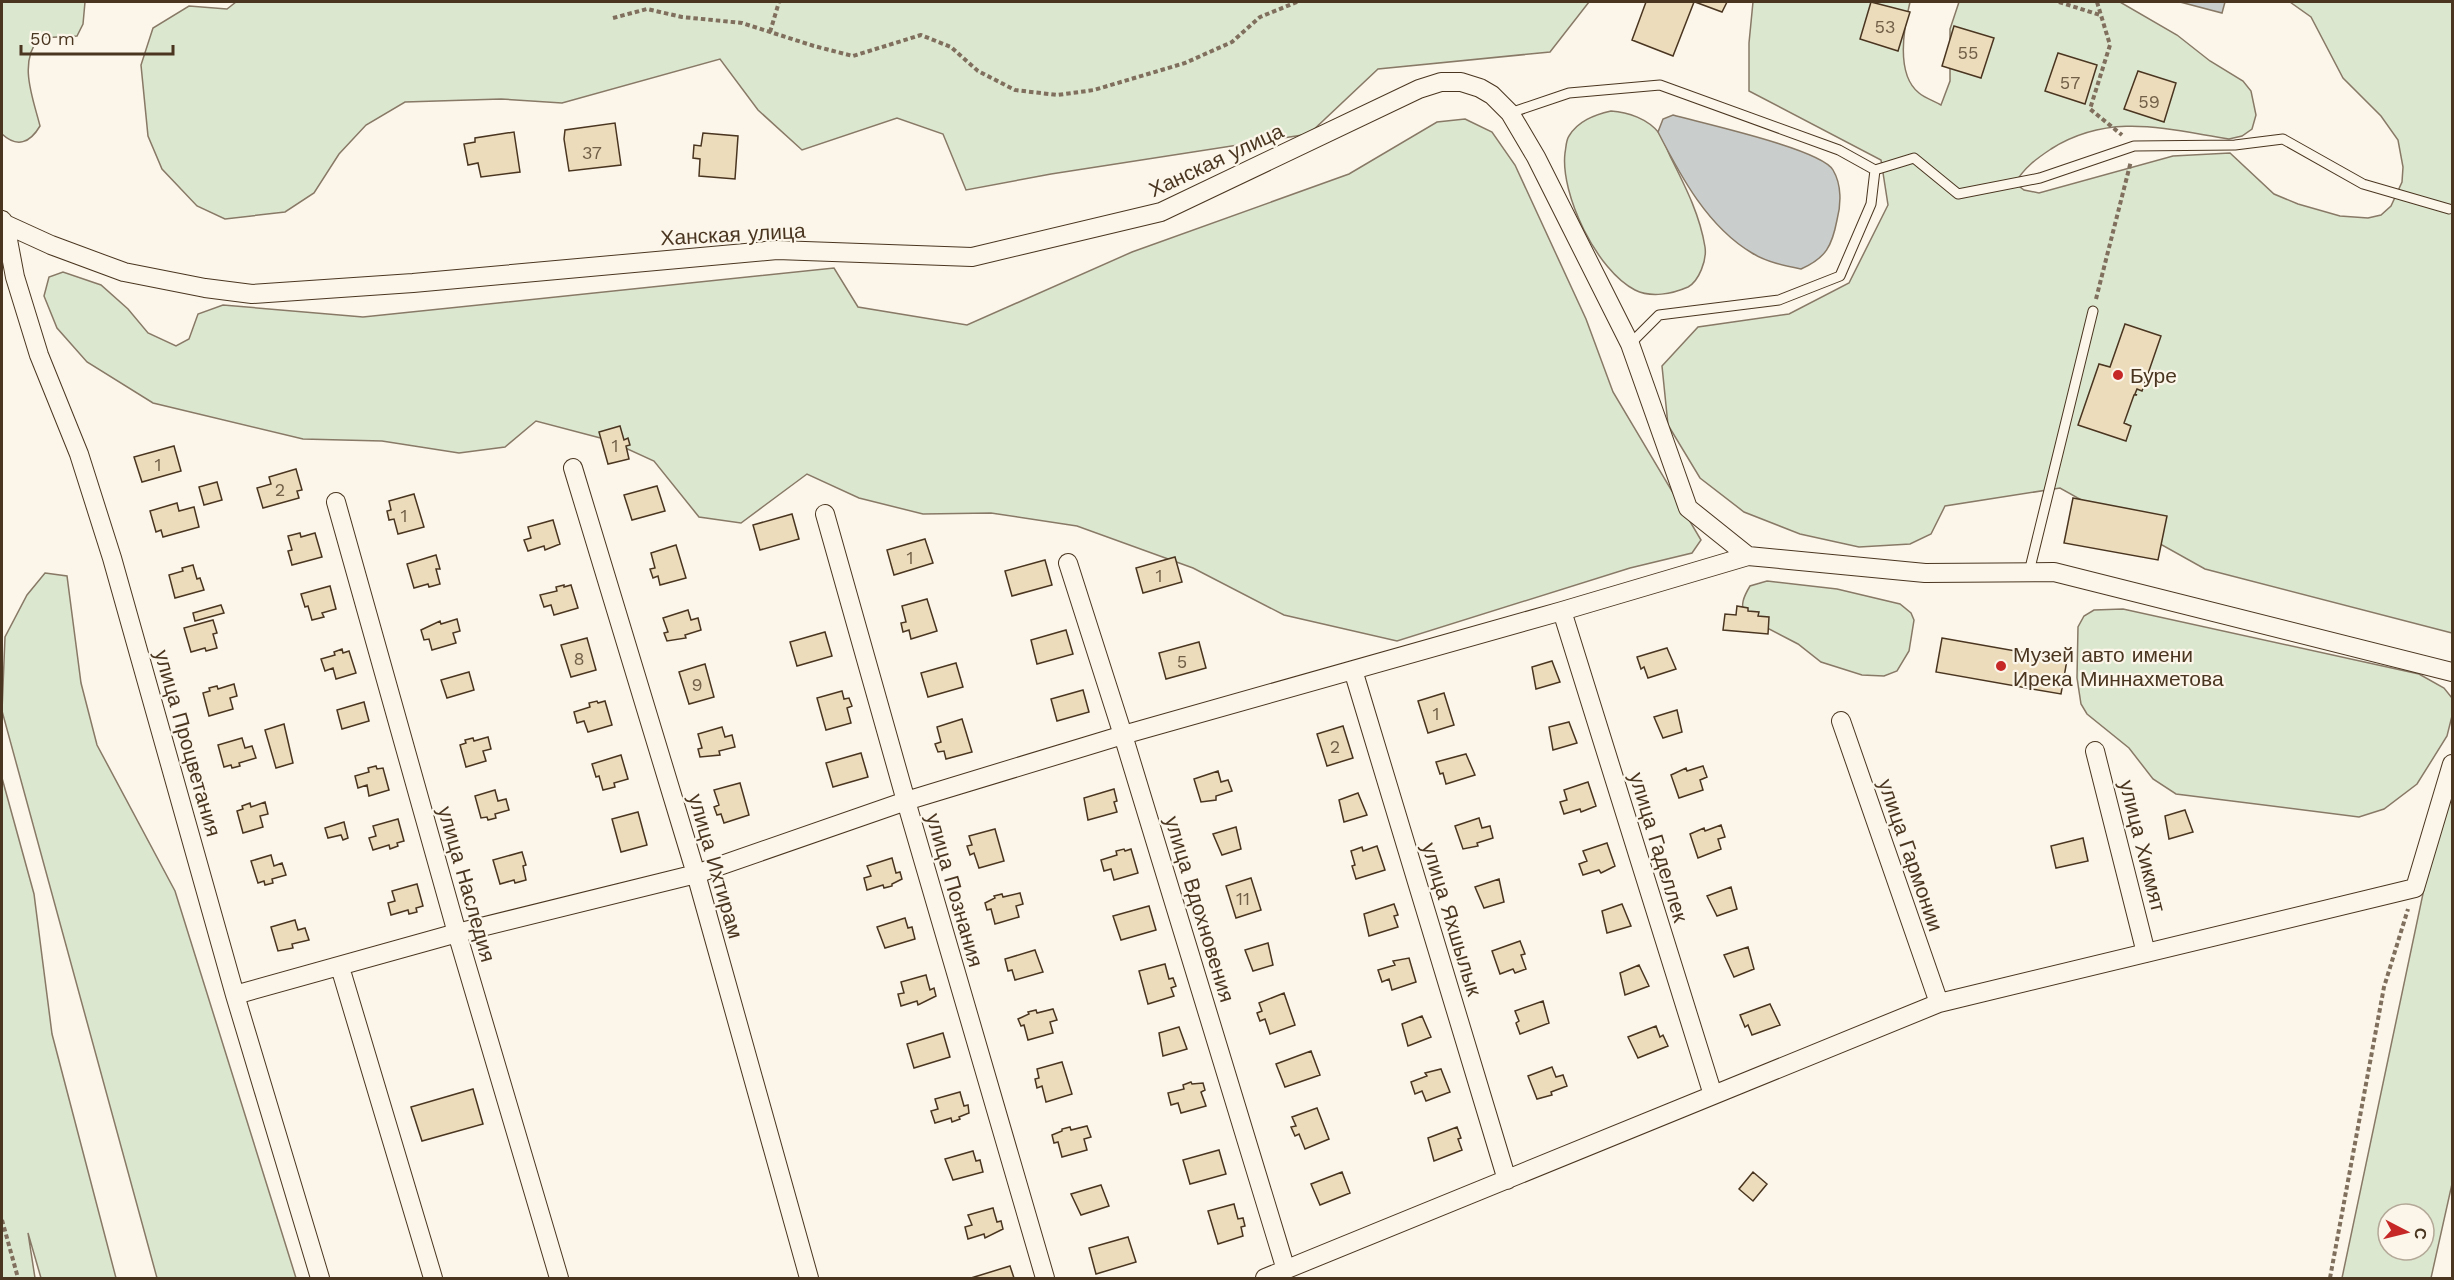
<svg xmlns="http://www.w3.org/2000/svg" width="2454" height="1280" font-family="'Work Sans',sans-serif">
	<rect width="100%" height="100%" fill="#fbf6e9"/>
	<path fill="#dce7d0" stroke="#887966" stroke-width="1.5" fill-rule="evenodd" d="M2 2H85L83 24 77 36 39 38C18 63 33 98 40 126 30 143 17 148 2 134Z
		M236 2H1589L1550 52 1378 69 1309 134 1051 174 966 190 943 134 897 118 802 150 758 110 720 59 562 103 501 99 405 102 366 125 339 154 314 193 285 212 225 219 197 206 162 169 148 136 141 65 153 28 189 6 227 9Z
		M1753 2H1910C1904 27 1895 74 1919 93 1925 98 1934 101 1941 105L1950 81V29L1959 2H2120L2177 35 2210 61 2243 81 2251 91 2256 115 2252 129 2242 136 2229 139C2165 129 2110 112 2051 149 2036 159 2025 167 2015 183L2024 190 2039 193 2173 156 2230 153 2274 194 2298 204 2340 216 2368 218 2381 215 2391 206 2402 182 2403 167 2398 140 2381 116 2343 78 2311 17 2290 2H2452V633L2205 569 2060 488 1945 506 1931 534 1910 544 1859 547 1800 534 1744 512 1700 478 1668 425 1662 366 1698 327 1789 314 1849 283 1888 205 1881 160 1749 91V43Z
		M1611 111C1628 112 1648 119 1659 133 1664 140 1667 150 1671 158 1685 186 1700 215 1705 247 1707 260 1699 281 1688 287 1672 294 1651 298 1635 290 1597 271 1560 194 1565 153 1566 148 1566 140 1569 136 1578 121 1594 115 1611 111Z
		M1465 119 1492 132 1515 165 1586 319 1613 392 1701 540 1692 553 1630 568 1397 641 1284 615 1193 568 1077 526 991 513 923 514 859 498 807 474 741 523 699 517 654 461 608 440 536 421 505 447 459 453 382 441 303 439 153 403 87 362 57 328 44 296 49 277 63 272 101 285 128 309 148 333 176 346 189 339 198 314 223 305 363 317 834 268 858 307 967 325 1132 252 1349 174 1437 122Z
		M45 573 67 576 81 683 97 745 175 891 296 1278H157L2 711 5 637 27 595Z
		M1767 581 1837 589 1900 604 1911 613 1914 620 1909 651 1897 671 1884 676 1862 675 1821 662 1798 644 1746 617C1739 606 1744 596 1750 586Z
		M2094 610 2123 609 2419 674 2444 688 2452 698V716L2447 736 2417 784 2384 809 2359 817 2176 794 2153 779 2129 748 2087 714 2081 704 2077 678 2078 627 2084 616Z
		M2452 756V1184L2431 1278H2342ZM2388 1214H2424V1250H2388Z
		M2 778 34 894 52 1034 116 1278H41L28 1233 35 1278H2Z"/>
	<path fill="#c9cecd" stroke="#887966" stroke-width="1.5" d="M2180 2H2225L2222 13Z
		M1673 115C1701 123 1821 149 1833 170 1842 185 1841 205 1837 220 1832 246 1826 258 1801 269 1786 266 1766 262 1752 253 1708 227 1681 177 1658 132L1663 119Z"/>
	<path fill="#ecdcbc" stroke="#4a3520" stroke-width="1.5" d="M1646 2H1694L1673 56 1632 40Z
		M1695 2H1727L1722 12Z
		M1871 2 1910 12 1898 51 1860 39Z
		M1954 26 1994 38 1981 78 1942 66Z
		M2058 53 2097 65 2085 104 2045 91Z
		M2138 71 2176 83 2164 122 2124 109Z
		M615 123 621 165 569 171 564 139 565 130Z
		M514 132 520 172 481 177 478 163 468 165 464 144 475 142V138Z
		M703 133 738 136 735 179 699 176 700 159 693 158 694 145 701 146Z
		M2125 324 2161 336 2142 391 2137 389 2135 394 2137 395H2134L2124 423 2131 426 2126 441 2078 425 2099 364 2110 367Z
		M620 426 624 440 628 438 630 445 626 446 629 459 608 464 599 432Z
		M174 446 181 471 142 482 134 457Z
		M296 469 302 490 297 491 299 498 263 508 257 488 271 484 269 477Z
		M217 482 222 500 204 505 199 487Z
		M657 486 665 511 632 520 624 495Z
		M414 494 424 527 398 534 394 519 389 520 387 511 391 510 389 501Z
		M2073 498 2167 516 2158 560 2064 543Z
		M177 503 179 511 194 507 199 527 163 537 161 530 156 532 150 511Z
		M792 514 799 539 760 550 753 525Z
		M553 520 560 544 545 550 544 546 528 551 524 540 531 538 528 527Z
		M300 533 301 537 315 533 322 557 292 565 288 551 292 550 288 536Z
		M925 539 933 563 894 575 887 550Z
		M676 545 686 578 660 585 658 576 653 578 650 569 655 568 651 553Z
		M436 555 440 569H436L440 584 429 587 428 584 414 588 407 564Z
		M1175 557 1182 582 1143 593 1136 568Z
		M1045 560 1052 585 1012 596 1005 571Z
		M193 565 197 579 200 578 204 590 175 598 169 575 183 571 182 568Z
		M564 585V587L571 585 578 608 554 615 551 605 544 607 540 595 557 591 556 587Z
		M330 586 336 609 322 613 324 617 312 620 308 606 305 607 301 594Z
		M927 599 937 631 911 639 909 630 903 632 901 623 906 622 902 606Z
		M221 605 224 613 195 621 193 613Z
		M1737 606 1748 608V611L1759 612 1758 616 1769 617 1768 634 1723 630 1725 614 1736 615Z
		M688 610 691 620 698 618 701 630 685 635 686 638 667 641 664 633 668 632 663 618Z
		M457 619 460 631 453 633 456 643 432 650 429 639 424 640 421 630 440 621 441 624Z
		M213 620 217 633 213 634 217 648 206 651 205 648 191 652 184 628Z
		M1066 630 1073 654 1037 664 1031 640Z
		M825 632 832 656 797 666 790 642Z
		M587 638 596 670 571 677 561 645Z
		M1942 638 2067 660 2061 694 1936 672Z
		M1199 642 1206 668 1166 679 1159 653Z
		M1667 648 1676 669 1648 678 1644 667 1641 669 1637 657Z
		M342 649 343 653 349 651 356 673 336 679 333 668 325 671 321 659 335 655 334 652Z
		M1552 661 1560 682 1536 689 1532 667Z
		M956 663 963 687 928 697 921 673Z
		M705 664 714 697 689 704 679 672Z
		M469 672 474 690 447 698 441 680Z
		M234 684 237 696 230 698 233 709 209 716 203 693 210 691 209 688 217 686 218 689Z
		M1083 690 1089 712 1057 721 1051 699Z
		M842 691 844 699 849 698 852 706 847 708 851 723 826 730 817 698Z
		M1444 693 1454 725 1428 733 1418 701Z
		M597 701 598 703 605 701 612 725 588 732 584 721 577 723 574 712 590 707 589 703Z
		M364 702 369 721 342 729 337 710Z
		M1677 710 1682 732 1663 738 1654 717Z
		M962 719 972 752 946 759 944 751 938 752 935 744 941 742 937 727Z
		M1569 722 1577 743 1553 750 1549 727Z
		M284 724 293 763 276 768 265 730Z
		M1343 726 1353 758 1327 766 1317 734Z
		M722 727 725 737 732 735 735 747 719 751 720 755 700 757 698 749 702 748 698 734Z
		M488 737 491 749 483 751 486 761 466 767 460 745 466 743 465 740 473 738 474 741Z
		M242 738 245 748 252 746 256 758 239 763 240 766 232 768 231 765 224 767 218 745Z
		M861 753 868 777 833 787 826 763Z
		M1466 754 1475 775 1446 784 1443 773 1440 774 1436 762Z
		M621 755 628 779 614 783 615 787 603 790 599 776 596 777 592 764Z
		M376 766 377 769 383 768 389 790 369 796 367 785 358 788 355 776 369 772 368 768Z
		M1703 766 1707 777 1700 780 1703 790 1679 798 1671 775 1686 768 1687 771Z
		M1218 771 1221 782 1228 780 1232 791 1216 796V800L1201 802 1194 779Z
		M1588 782 1596 806 1581 812 1580 809 1564 814 1560 802 1567 800 1564 790Z
		M740 783 749 815 724 823 721 814 717 815 714 807 719 805 714 790Z
		M1114 789 1117 801 1114 802 1117 812 1088 820 1084 798Z
		M495 790 498 801 506 799 509 810 495 814 496 818 488 820 487 817 481 818 475 796Z
		M1358 793 1367 815 1344 822 1339 800Z
		M265 802 268 814 260 816 263 827 243 833 237 811 243 809 242 806 250 803 251 807Z
		M2185 810 2193 832 2169 839 2165 816Z
		M638 812 647 845 621 852 612 819Z
		M1479 818 1482 828 1490 826 1493 838 1477 843 1478 846 1463 849 1455 826Z
		M398 819 404 841 397 843 398 846 390 849 389 845 373 850 369 838 376 836 373 826Z
		M344 822 348 838 343 840 341 835 328 838 325 828Z
		M1721 825 1725 837 1718 839 1721 849 1698 858 1690 834 1704 828 1705 831Z
		M1236 827 1241 849 1222 855 1213 834Z
		M995 829 1004 861 979 868 974 853 970 855 967 846 972 845 969 836Z
		M2083 838 2088 861 2056 868 2051 846Z
		M1607 843 1615 866 1601 873 1599 870 1583 875 1579 864 1587 861 1583 851Z
		M1377 846 1385 870 1356 879 1352 866 1355 865 1351 851 1362 847 1363 851Z
		M1124 849 1125 851 1131 849 1138 873 1114 880 1111 869 1104 871 1101 860 1117 855 1116 851Z
		M522 852 526 865 523 866 526 880 515 883 514 880 500 884 493 860Z
		M271 855 274 866 282 863 286 875 272 879 273 883 265 885 264 881 258 883 251 861Z
		M892 858 896 873 900 872 902 879 892 884V886L884 888 883 885 867 890 864 878 871 876 867 866Z
		M1251 878 1261 910 1236 918 1226 886Z
		M1499 879 1504 902 1484 908 1475 887Z
		M417 884 423 906 416 908 417 912 409 914 408 910 391 915 388 903 395 901 392 891Z
		M1731 887 1737 909 1717 916 1707 896Z
		M1020 893 1023 904 1016 906 1019 917 995 924 991 909 987 910 985 903 995 898 994 896 1002 894 1003 897Z
		M1394 904 1398 915 1394 916 1398 927 1369 936 1364 914Z
		M1622 904 1631 926 1607 933 1602 911Z
		M1149 906 1156 930 1121 940 1113 916Z
		M905 918 908 928 912 927 915 939 885 948 877 927Z
		M295 920 298 930 305 928 309 940 292 944 293 948 278 951 271 927Z
		M1520 941 1525 954 1521 955 1526 969 1515 973 1513 969 1500 974 1492 951Z
		M1268 943 1273 965 1253 971 1245 950Z
		M1748 947 1754 969 1734 977 1724 955Z
		M1035 950 1043 972 1015 980 1012 970 1008 971 1005 959Z
		M1409 958 1416 982 1392 990 1389 979 1382 982 1378 970 1395 965 1393 961Z
		M1165 964 1169 979 1173 978 1176 986 1171 988 1174 996 1148 1004 1139 971Z
		M1639 965 1649 986 1625 995 1620 973Z
		M926 975 930 990 934 988 936 996 918 1005 917 1001 901 1006 898 994 904 993 901 982Z
		M1284 993 1295 1025 1270 1034 1265 1019 1260 1021 1257 1013 1262 1011 1259 1003Z
		M1543 1001 1549 1023 1520 1034 1516 1023 1519 1021 1515 1011Z
		M1770 1004 1780 1025 1752 1035 1748 1025 1745 1027 1740 1015Z
		M1053 1009 1057 1020 1050 1022 1053 1033 1028 1040 1024 1025 1021 1026 1018 1019 1029 1014 1028 1012 1036 1010 1037 1013Z
		M1422 1016 1431 1037 1408 1046 1402 1024Z
		M1656 1026 1660 1037 1663 1035 1668 1046 1638 1058 1628 1037Z
		M1179 1027 1187 1049 1163 1056 1159 1033Z
		M943 1033 950 1057 914 1068 907 1044Z
		M1311 1051 1320 1075 1285 1087 1276 1064Z
		M1062 1062 1072 1094 1046 1102 1042 1086 1037 1088 1035 1079 1039 1078 1037 1069Z
		M1552 1067 1556 1077 1563 1075 1567 1086 1551 1092 1552 1095 1537 1099 1528 1076Z
		M1441 1069 1450 1092 1426 1101 1422 1091 1415 1094 1411 1082 1427 1076 1425 1073Z
		M1191 1082 1192 1084 1203 1083 1205 1090 1201 1092 1206 1106 1181 1113 1178 1103 1171 1105 1168 1093 1184 1089 1183 1085Z
		M473 1089 483 1124 422 1141 411 1107Z
		M960 1092 964 1106 968 1105 969 1113 959 1117 960 1119 952 1122 951 1118 935 1123 931 1111 938 1109 935 1099Z
		M1317 1108 1329 1139 1305 1149 1299 1134 1295 1136 1291 1127 1296 1126 1292 1117Z
		M1087 1126 1091 1137 1084 1139 1087 1150 1062 1157 1058 1142 1054 1143 1052 1135 1062 1131V1129L1070 1127 1071 1130Z
		M1457 1127 1461 1138 1458 1139 1462 1150 1434 1161 1428 1138Z
		M1219 1150 1226 1174 1190 1184 1183 1160Z
		M973 1151 976 1161 980 1160 983 1172 953 1180 945 1159Z
		M1342 1172 1350 1193 1320 1205 1311 1184Z
		M1753 1172 1767 1184 1753 1201 1739 1189Z
		M1101 1185 1109 1206 1081 1215 1071 1194Z
		M1234 1204 1238 1219 1243 1218 1245 1226 1241 1227 1243 1236 1218 1244 1208 1211Z
		M993 1208 997 1222 1001 1221 1003 1229 985 1238 984 1234 968 1239 965 1227 972 1225 968 1215Z
		M1128 1237 1136 1262 1096 1274 1089 1248Z
		M1010 1266 1014 1278H971Z"/>
	<g fill="none" stroke-linecap="round" stroke-linejoin="round">
		<defs>
			<path id="lane" d="M1510 113 1569 93 1660 85 1839 150 1875 170 1871 204 1840 276 1779 300 1659 315 1630 344
				M1875 170 1914 158 1958 194 2040 178 2134 146 2235 145 2283 139 2363 184 2449 209
				M2029 572 2093 311"/>
			<path id="street" d="M2 220 5 224 51 245 124 272 205 288 252 294 413 283 777 250 972 257 1161 212 1419 89 1441 82H1461L1480 88 1492 95 1510 113 1536 157 1630 344 1688 508 1748 556 1925 573 2054 572 2452 672
				M5 224 15 277 39 355 79 454 112 558 235 995 320 1278
				M573 468 696 874 809 1278
				M336 502 457 933 559 1278
				M825 514 906 801 1045 1278
				M1068 563 1123 735 1286 1270
				M1562 611 1713 1095
				M1353 670 1507 1180
				M1841 721 1939 1003
				M2095 751 2146 953
				M340 967 433 1278
				M235 995 457 933 696 874 906 801 1123 735 1562 611 1748 556
				M1265 1278 1939 1003 2415 888 2452 764"/>
		</defs>
		<use href="#lane" stroke="#4a3520" stroke-width="11"/>
		<use href="#street" stroke="#4a3520" stroke-width="20"/>
		<path stroke="#7f6f5c" stroke-width="4" stroke-dasharray="4.5 3" stroke-linecap="butt" d="M2059 2 2100 15
			M2097 2 2110 45 2090 109 2122 135
			M613 18 647 9 682 17 742 23 814 46 853 56 921 35 951 47 978 71 1015 90 1057 95 1094 90 1185 63 1232 42 1260 17 1297 2
			M770 32 779 2
			M2096 299 2131 161
			M2 1220 18 1278
			M2330 1278 2384 987 2408 909"/>
		<use href="#lane" stroke="#fbf6e9" stroke-width="9"/>
		<use href="#street" stroke="#fbf6e9" stroke-width="18"/>
	</g>
	<g fill="#c62828" stroke="#fbf6e9" stroke-width="2">
		<circle cx="2118" cy="375" r="6"/>
		<circle cx="2001" cy="666" r="6"/>
	</g>
	<g text-anchor="middle" dominant-baseline="central" stroke-width="4.5" stroke-linejoin="round" paint-order="stroke">
		<g font-size="18" fill="#725f47">
			<text x="1885" y="26">53</text>
			<text x="1968" y="52">55</text>
			<text x="2070" y="82">57</text>
			<text x="2149" y="101">59</text>
			<text x="592" y="152">37</text>
			<text x="615" y="445">1</text>
			<text x="158" y="464">1</text>
			<text x="280" y="489">2</text>
			<text x="404" y="515">1</text>
			<text x="910" y="557">1</text>
			<text x="1159" y="575">1</text>
			<text x="579" y="658">8</text>
			<text x="1182" y="661">5</text>
			<text x="697" y="684">9</text>
			<text x="1436" y="713">1</text>
			<text x="1335" y="746">2</text>
			<text x="1243" y="898">11</text>
		</g>
		<g font-size="21" fill="#4a3520" stroke="#fbf6e9">
			<text transform="translate(1216 160) rotate(-25)">Ханская улица</text>
			<text transform="translate(733 234) rotate(-3)">Ханская улица</text>
			<text transform="translate(188 743) rotate(74)">улица Процветания</text>
			<text transform="translate(2143 846) rotate(76)">улица Хикмят</text>
			<text transform="translate(1659 847) rotate(73)">улица Гаделлек</text>
			<text transform="translate(1911 855) rotate(71)">улица Гармонии</text>
			<text transform="translate(716 866) rotate(74)">улица Ихтирам</text>
			<text transform="translate(467 884) rotate(74)">улица Наследия</text>
			<text transform="translate(955 890) rotate(74)">улица Познания</text>
			<text transform="translate(1200 909) rotate(73)">улица Вдохновения</text>
			<text transform="translate(1452 919) rotate(73)">улица Яхшылык</text>
		</g>
		<g font-size="21" fill="#4a3520" stroke="#fbf6e9" text-anchor="start">
			<text x="2130" y="375">Буре</text>
			<text x="2013" y="654">Музей авто имени<tspan x="2013" dy="24">Ирека Миннахметова</tspan></text>
		</g>
	</g>
	<rect width="2454" height="1280" fill="none" stroke="#4a3520" stroke-width="6"/>
	<g transform="translate(2406 1232) rotate(97)"><circle r="28" fill="#fbf6e9" stroke="#b4a999" stroke-width="1.5"/>
	<path d="M0-4.5L10 22L0 15L-10 22Z" fill="#c62828"/>
	<text y="-9" font-size="16" font-weight="bold" text-anchor="middle" fill="#4a3520">С</text>
	</g>
	<path d="M21 45v9h152v-9" fill="none" stroke="#4a3520" stroke-width="3"/>
	<text x="30" y="45" font-size="18" fill="#4a3520" stroke="#fbf6e9" stroke-width="4.5" paint-order="stroke">50 m</text>
</svg>
